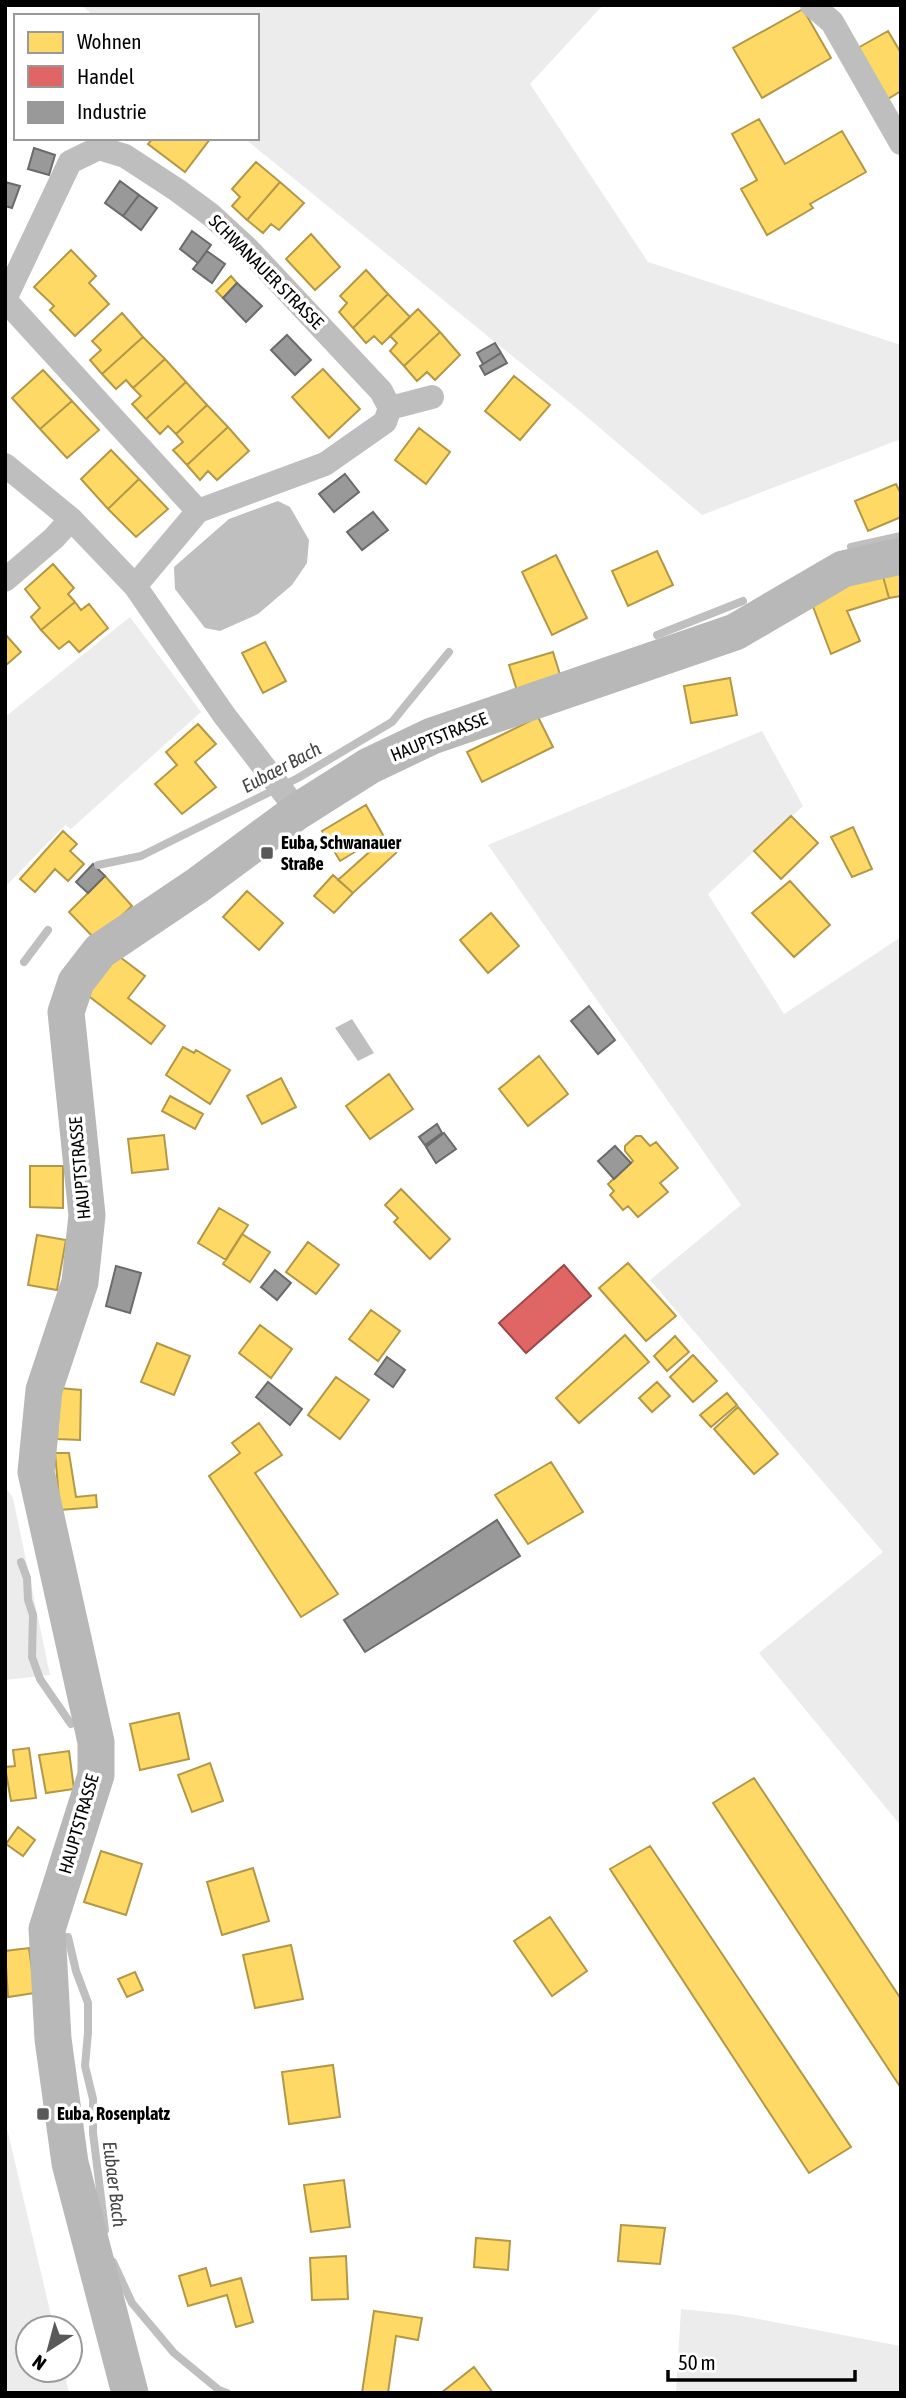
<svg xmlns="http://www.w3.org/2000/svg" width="906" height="2398" viewBox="0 0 906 2398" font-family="'Asap Condensed',sans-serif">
<rect width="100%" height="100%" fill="#fff"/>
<!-- green -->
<path fill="#ececec" d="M 81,5 L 603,5 L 530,84 L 648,262 L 901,345 L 901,439 L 702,515 L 580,411 L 244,138 L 257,138 L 257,16 L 94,16 Z
M 130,617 L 201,712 L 71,829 L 65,825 L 5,887 L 5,717 Z
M 762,731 L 803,806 L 708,894 L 784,1014 L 901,937 L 901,1826 L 759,1653 L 883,1552 L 650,1280 L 741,1205 L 488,845 Z
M 5,1486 L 13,1498 L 50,1675 L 5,1680 Z
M 5,2120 L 54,2328 L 28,2328 L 28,2370 L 64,2370 L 69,2393 L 5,2393 Z
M 681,2309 L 737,2315 L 901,2346 L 901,2393 L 676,2393 Z"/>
<!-- water -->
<path fill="#bfbfbf" d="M 278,501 L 290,507 L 309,540 L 307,563 L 292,585 L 258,614 L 220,631 L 205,628 L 175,589 L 174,567 L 229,519 Z
M 352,1019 L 374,1053 L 358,1061 L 335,1028 Z"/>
<!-- homes -->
<path fill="#ffd966" stroke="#b29847" stroke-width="2" d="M 803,9 L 831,58 L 762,98 L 733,48 Z
M 888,31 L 901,53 L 901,91 L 886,100 L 856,49 Z
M 759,119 L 785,164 L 842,131 L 866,172 L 810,204 L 813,208 L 767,235 L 741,189 L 757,180 L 732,134 Z
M 153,138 L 209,138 L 210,139 L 185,172 L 148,144 Z
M 256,162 L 280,182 L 247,220 L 232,206 L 240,197 L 232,189 Z
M 280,182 L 304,203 L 279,230 L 271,224 L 263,233 L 247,220 Z
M 311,234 L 340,267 L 315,290 L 286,259 Z
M 71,250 L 96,276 L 89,283 L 109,304 L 75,336 L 50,310 L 54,306 L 34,287 Z
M 366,270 L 388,294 L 353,328 L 339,312 L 347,303 L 340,296 Z
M 231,276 L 237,283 L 223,298 L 216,291 Z
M 388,294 L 410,317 L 382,344 L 374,336 L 366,343 L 353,328 Z
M 418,309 L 440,332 L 404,366 L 390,351 L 397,343 L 390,336 Z
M 122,313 L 143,337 L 102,374 L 90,360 L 101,350 L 92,341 Z
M 440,332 L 460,355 L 435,380 L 427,372 L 417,381 L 404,366 Z
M 143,337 L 165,359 L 133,388 L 126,380 L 116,389 L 102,374 Z
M 165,359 L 186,382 L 146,419 L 132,404 L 141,396 L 133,388 Z
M 323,369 L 360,409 L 329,438 L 292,397 Z
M 43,370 L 72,401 L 40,429 L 12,398 Z
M 514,376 L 550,405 L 520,440 L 485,411 Z
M 186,382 L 207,405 L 176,434 L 168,426 L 160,434 L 146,419 Z
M 72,401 L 99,430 L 67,458 L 40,429 Z
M 207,405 L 228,427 L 187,465 L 173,450 L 183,442 L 176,434 Z
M 228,427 L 249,451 L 217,480 L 208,471 L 200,480 L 187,465 Z
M 419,428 L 450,452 L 426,484 L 395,460 Z
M 111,450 L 139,479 L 108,509 L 81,479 Z
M 139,479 L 168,509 L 136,537 L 108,509 Z
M 896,484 L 901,494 L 901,517 L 868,531 L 855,501 Z
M 657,551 L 673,585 L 628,606 L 612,571 Z
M 556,555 L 587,618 L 552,635 L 522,572 Z
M 53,564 L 74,588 L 68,594 L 75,602 L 41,630 L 31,617 L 40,608 L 25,589 Z
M 901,569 L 901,596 L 889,598 L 882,573 Z
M 882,573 L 889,598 L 847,611 L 860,641 L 831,654 L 812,604 L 830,587 Z
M 75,602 L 81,610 L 89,604 L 108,628 L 79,652 L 69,641 L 59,649 L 41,630 Z
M 5,634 L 21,652 L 5,666 Z
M 265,642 L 286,681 L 263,693 L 242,653 Z
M 553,652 L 562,681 L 518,694 L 509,665 Z
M 730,678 L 737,715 L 691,723 L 684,686 Z
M 538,717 L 553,747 L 482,782 L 467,752 Z
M 198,724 L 216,744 L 195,762 L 216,787 L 182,814 L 155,784 L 177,765 L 166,752 Z
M 366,805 L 383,835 L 340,861 L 322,831 Z
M 791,816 L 818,843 L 781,879 L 754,851 Z
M 853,827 L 872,869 L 852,877 L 831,837 Z
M 63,831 L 77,844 L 70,851 L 84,864 L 68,881 L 55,869 L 35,892 L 20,879 Z
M 385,838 L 397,852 L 353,893 L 338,880 Z
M 333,875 L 353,893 L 334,913 L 314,896 Z
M 105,876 L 132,906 L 96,940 L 69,912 Z
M 790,881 L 830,925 L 794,957 L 752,913 Z
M 247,891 L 283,923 L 259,950 L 223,917 Z
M 491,913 L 519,946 L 488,973 L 460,940 Z
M 116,954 L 145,976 L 128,998 L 165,1026 L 151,1044 L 86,994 Z
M 183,1047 L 194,1053 L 196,1050 L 230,1070 L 210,1104 L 166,1075 Z
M 539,1056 L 568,1094 L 528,1126 L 499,1089 Z
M 389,1074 L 413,1109 L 370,1139 L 346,1106 Z
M 281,1078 L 296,1107 L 262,1124 L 247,1096 Z
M 170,1096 L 203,1114 L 195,1129 L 162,1111 Z
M 164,1135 L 168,1169 L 132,1173 L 128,1139 Z
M 636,1136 L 641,1136 L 650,1146 L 656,1142 L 678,1168 L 660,1183 L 668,1192 L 638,1217 L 628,1206 L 623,1210 L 610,1195 L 614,1191 L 608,1184 L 633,1161 L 625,1151 L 625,1146 Z
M 30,1166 L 63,1166 L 63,1208 L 30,1207 Z
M 401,1189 L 450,1239 L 430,1259 L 394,1222 L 398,1218 L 385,1205 Z
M 219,1208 L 248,1225 L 226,1260 L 198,1243 Z
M 242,1234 L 270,1252 L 250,1282 L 223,1264 Z
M 37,1235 L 66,1240 L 57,1290 L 28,1285 Z
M 308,1242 L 339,1265 L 316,1294 L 286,1272 Z
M 628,1263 L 676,1316 L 646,1341 L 599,1288 Z
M 371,1310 L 400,1331 L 378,1361 L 349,1339 Z
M 260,1325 L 292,1349 L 271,1378 L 239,1353 Z
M 625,1335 L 649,1362 L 579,1423 L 556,1398 Z
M 675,1336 L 689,1352 L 667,1371 L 654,1356 Z
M 157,1343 L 190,1356 L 174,1395 L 141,1382 Z
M 693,1355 L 717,1381 L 693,1402 L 670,1377 Z
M 336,1377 L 369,1400 L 340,1439 L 308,1415 Z
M 657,1382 L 670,1396 L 652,1412 L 639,1398 Z
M 59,1388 L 81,1390 L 80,1440 L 57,1439 Z
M 727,1393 L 737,1405 L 711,1427 L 700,1415 Z
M 738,1407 L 778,1454 L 754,1474 L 714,1429 Z
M 259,1423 L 282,1455 L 255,1473 L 338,1594 L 301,1617 L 209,1476 L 240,1453 L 232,1443 Z
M 55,1453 L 69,1453 L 76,1497 L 96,1495 L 97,1507 L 60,1510 Z
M 551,1462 L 583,1512 L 528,1544 L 495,1495 Z
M 179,1713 L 189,1759 L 140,1770 L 130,1724 Z
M 29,1748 L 36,1798 L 11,1801 L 5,1767 L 15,1766 L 13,1750 Z
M 69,1751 L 74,1789 L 46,1793 L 39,1755 Z
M 210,1763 L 223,1801 L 192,1812 L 178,1775 Z
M 754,1778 L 901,1999 L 901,2088 L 713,1803 Z
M 18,1827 L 35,1840 L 23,1856 L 6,1844 Z
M 650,1846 L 851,2147 L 809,2173 L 610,1869 Z
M 101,1851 L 142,1864 L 126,1915 L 84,1902 Z
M 253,1868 L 269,1921 L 222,1935 L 207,1882 Z
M 550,1917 L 587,1971 L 552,1996 L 514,1941 Z
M 291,1945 L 303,1999 L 255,2008 L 243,1955 Z
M 29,1948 L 35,1993 L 8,1997 L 5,1951 Z
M 135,1972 L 143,1990 L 127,1997 L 118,1979 Z
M 333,2065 L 340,2117 L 289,2124 L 282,2072 Z
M 344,2180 L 350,2227 L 311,2232 L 304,2185 Z
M 621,2225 L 665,2228 L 660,2264 L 618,2261 Z
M 476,2238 L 510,2241 L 508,2270 L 474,2267 Z
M 346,2256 L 348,2299 L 312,2300 L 310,2258 Z
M 206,2268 L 211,2286 L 241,2278 L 253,2322 L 236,2327 L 227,2295 L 188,2306 L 179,2276 Z
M 374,2311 L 422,2318 L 418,2340 L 396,2336 L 388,2393 L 362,2393 Z
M 474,2367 L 493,2393 L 441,2393 Z"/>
<!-- shops -->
<path fill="#e06666" stroke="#9d4747" stroke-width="2" d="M 564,1265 L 591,1296 L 526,1353 L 499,1323 Z"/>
<!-- industry -->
<path fill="#999" stroke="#6b6b6b" stroke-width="2" d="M 34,148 L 55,155 L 49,175 L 28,169 Z
M 120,181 L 139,195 L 123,216 L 105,203 Z
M 5,182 L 20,186 L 12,208 L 5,206 Z
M 139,195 L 157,208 L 141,230 L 123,216 Z
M 192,231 L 211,245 L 198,263 L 180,249 Z
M 207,251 L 225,264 L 212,283 L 193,269 Z
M 237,283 L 262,306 L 246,322 L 223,298 Z
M 287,335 L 311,360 L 295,375 L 271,350 Z
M 495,343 L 501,353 L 483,364 L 477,353 Z
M 501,353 L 507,363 L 485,375 L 480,366 Z
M 345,474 L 359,492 L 334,512 L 319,494 Z
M 373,512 L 388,530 L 362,550 L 347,532 Z
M 93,864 L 105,876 L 88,893 L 76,882 Z
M 589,1006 L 615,1040 L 598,1054 L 571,1021 Z
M 437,1124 L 442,1133 L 425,1145 L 419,1137 Z
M 444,1133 L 456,1149 L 436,1163 L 426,1147 Z
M 615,1146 L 631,1163 L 614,1179 L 598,1161 Z
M 116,1266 L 141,1273 L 130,1313 L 106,1306 Z
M 275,1270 L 291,1283 L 277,1300 L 261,1287 Z
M 387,1357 L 405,1370 L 393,1387 L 375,1374 Z
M 268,1382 L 302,1409 L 290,1425 L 256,1397 Z
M 497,1520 L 520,1556 L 365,1652 L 344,1620 Z"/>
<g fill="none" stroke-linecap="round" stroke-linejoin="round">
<!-- stream -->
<path stroke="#bfbfbf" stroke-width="8" d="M 851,547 L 901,536
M 657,635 L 743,601
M 98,865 L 141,856 L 298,778 L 392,722 L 449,652
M 24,962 L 48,930
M 21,1562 L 27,1578 L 28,1600 L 33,1615 L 32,1657 L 40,1679 L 71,1724
M 68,1937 L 76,1971 L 88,2003 L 88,2032 L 85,2066 L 93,2099 L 93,2133 L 105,2230
M 113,2262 L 132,2303 L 174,2353 L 219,2390 L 227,2393"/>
<!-- street -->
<path stroke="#bebebe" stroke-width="24" d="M 812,5 L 832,22 L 901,143
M 5,299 L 70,162 L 99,148 L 125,156 L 177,190 L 211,215 L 247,248 L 381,391 L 390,408
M 5,300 L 198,511
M 5,465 L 71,519 L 135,586 L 224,715 L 298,811
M 5,580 L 54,538 L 71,519
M 135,586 L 198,511 L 325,464 L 385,422 L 390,408 L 432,397"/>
<!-- secondary -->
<path stroke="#b8b8b8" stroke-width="37" d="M 130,2393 L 70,2163 L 53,2039 L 47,1929 L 96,1775 L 96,1742 L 36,1472 L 44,1390 L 80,1282 L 87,1215 L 66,1012 L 76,982 L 100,951 L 198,885 L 298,811 L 369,766 L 432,736 L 735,632 L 843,569 L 901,556"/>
</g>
<!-- markers -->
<g fill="#595959" stroke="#fff" stroke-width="2.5">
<rect x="260" y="846" width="14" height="14" rx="3.5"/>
<rect x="36" y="2107" width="14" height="14" rx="3.5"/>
</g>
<g text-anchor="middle" stroke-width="7" stroke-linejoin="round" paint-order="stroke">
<!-- street labels -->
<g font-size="18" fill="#000" stroke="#fff">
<text transform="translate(266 272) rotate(45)" y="6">SCHWANAUER STRASSE</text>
<text transform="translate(439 737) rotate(-22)" y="6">HAUPTSTRASSE</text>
<text transform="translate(80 1168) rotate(-95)" y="6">HAUPTSTRASSE</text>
<text transform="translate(79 1824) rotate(-74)" y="6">HAUPTSTRASSE</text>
</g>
<!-- poi labels -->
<g font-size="18" font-weight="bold" fill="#000" stroke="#fff" text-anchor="start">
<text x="281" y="849">Euba, Schwanauer<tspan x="281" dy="21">Straße</tspan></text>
<text x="57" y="2120">Euba, Rosenplatz</text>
</g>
<!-- water labels -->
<g font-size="19" font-style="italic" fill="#444" stroke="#fff">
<text transform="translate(281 767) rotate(-28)" y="7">Eubaer Bach</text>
<text transform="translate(115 2184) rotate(83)" y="7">Eubaer Bach</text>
</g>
</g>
<!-- border -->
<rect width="906" height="2398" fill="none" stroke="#000000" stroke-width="14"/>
<!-- legend -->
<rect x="14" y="14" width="245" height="126" fill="#ffffff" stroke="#999999" stroke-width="2"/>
<rect x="28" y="32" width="35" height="21" fill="#ffd966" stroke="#999999" stroke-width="2"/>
<text x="77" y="49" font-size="21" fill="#000000">Wohnen</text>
<rect x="28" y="66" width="35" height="21" fill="#e06666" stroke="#999999" stroke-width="2"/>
<text x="77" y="84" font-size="21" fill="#000000">Handel</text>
<rect x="28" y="102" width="35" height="21" fill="#999999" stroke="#999999" stroke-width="2"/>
<text x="77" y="119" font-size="21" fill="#000000">Industrie</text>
<!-- north arrow -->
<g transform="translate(49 2349) rotate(216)"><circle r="33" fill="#ffffff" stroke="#999999" stroke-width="2"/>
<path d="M0-5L12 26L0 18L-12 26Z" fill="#595959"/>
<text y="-10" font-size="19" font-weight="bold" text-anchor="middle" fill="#000000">N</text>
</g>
<!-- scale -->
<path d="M668 2370v10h187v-10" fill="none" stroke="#000000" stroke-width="3.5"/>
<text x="678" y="2370" font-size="21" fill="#000000" stroke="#ffffff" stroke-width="5" paint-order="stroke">50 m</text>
</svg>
